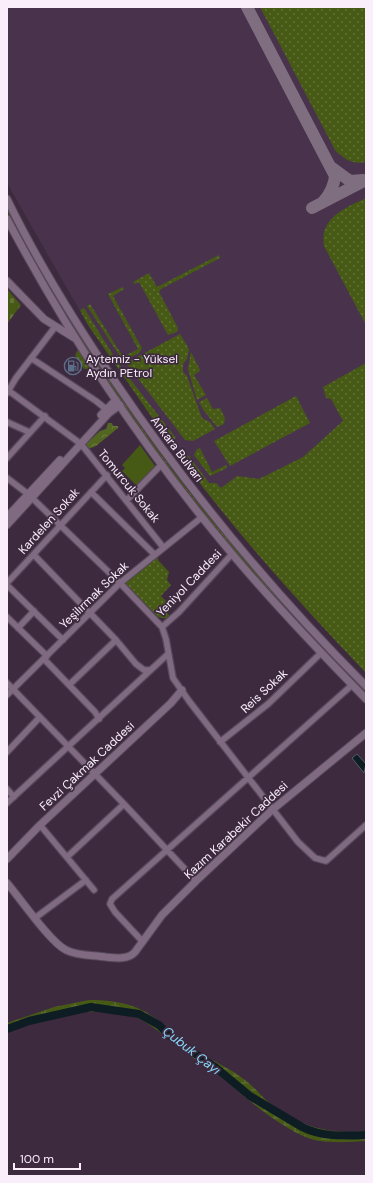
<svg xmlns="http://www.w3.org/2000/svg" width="373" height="1183" viewBox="0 0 373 1183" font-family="'DM Sans',sans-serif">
<defs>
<pattern id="grass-dots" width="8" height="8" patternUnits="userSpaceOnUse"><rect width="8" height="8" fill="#475a15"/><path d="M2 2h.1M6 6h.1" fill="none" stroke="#627238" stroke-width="1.8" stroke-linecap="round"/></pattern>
<pattern id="forest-crowns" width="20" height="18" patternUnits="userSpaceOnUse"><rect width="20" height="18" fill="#526621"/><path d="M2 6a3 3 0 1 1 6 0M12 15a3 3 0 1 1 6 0" fill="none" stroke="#6c7c42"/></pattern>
<pattern id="wetland-marsh" width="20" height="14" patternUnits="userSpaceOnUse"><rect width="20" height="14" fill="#475a15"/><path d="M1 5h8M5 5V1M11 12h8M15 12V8" fill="none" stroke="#627238"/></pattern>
<pattern id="cemetery-stones" width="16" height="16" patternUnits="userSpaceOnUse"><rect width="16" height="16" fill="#475a15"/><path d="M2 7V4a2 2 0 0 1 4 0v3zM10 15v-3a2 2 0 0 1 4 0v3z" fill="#627238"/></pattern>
</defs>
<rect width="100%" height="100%" fill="#3d2a3f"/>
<!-- built -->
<path fill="#48324c" d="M 7,7 L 366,7 L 366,673 L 263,561 L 203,488 L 88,325 L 12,192 L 7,182 Z"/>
<!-- grass -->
<path fill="url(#grass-dots)" d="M 260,7 L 365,7 L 366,162 C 354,165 343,159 335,150 Z
M 366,198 L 366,325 L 324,246 C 319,218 345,208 366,198 Z
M 7,206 C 35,255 62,304 91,351 C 167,475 264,588 366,691 L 366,694 C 224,552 100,390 7,211 Z
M 219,255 L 220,258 L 161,289 L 159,292 L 178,328 L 177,332 L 168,335 L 139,282 L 135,284 L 133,282 L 149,273 L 157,287 Z
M 123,287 L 124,289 L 113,296 L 142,348 L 139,353 L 123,361 L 87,306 L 90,304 L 123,357 L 138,349 L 108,294 Z
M 84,308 L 120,366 L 176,438 L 169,442 L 88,325 L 80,310 Z
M 180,334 L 189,349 L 187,359 L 183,364 L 183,372 L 187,376 L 202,418 L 210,422 L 215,429 L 193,441 L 185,440 L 126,363 Z
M 78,350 L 90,369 L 84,369 L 75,355 Z
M 191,352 L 199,368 L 200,371 L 194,375 L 206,395 L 197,400 L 188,369 Z
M 366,363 L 366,673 C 301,605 237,534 181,458 L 185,455 L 189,456 L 209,483 L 216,483 L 221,488 L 237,476 L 259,479 L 303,457 L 343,421 L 331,399 L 326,398 L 323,387 Z
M 296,396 L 310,423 L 230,466 L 214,441 Z
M 207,398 L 213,409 L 220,408 L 225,418 L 224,424 L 217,427 L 204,411 L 199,402 Z
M 200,448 L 212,472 L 226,465 L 227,468 L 210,476 L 194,455 L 197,449 Z
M 157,556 L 158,560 L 169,572 L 167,580 L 171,585 L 161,596 L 166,601 L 163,609 L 170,616 L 186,599 L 188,600 L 168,619 L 158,617 L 125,583 Z"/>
<!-- forest -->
<path fill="url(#forest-crowns)" d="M 108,423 L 112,423 L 113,426 L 118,426 L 118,428 L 96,446 L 88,449 L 85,445 L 100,431 L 106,429 Z"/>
<!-- wetland -->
<path fill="url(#wetland-marsh)" d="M 89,1000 C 147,1000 154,1020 196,1050 C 212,1061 230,1068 245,1080 C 255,1087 262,1098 272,1105 C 301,1127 330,1135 366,1131 L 366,1141 C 350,1142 323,1144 308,1138 C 282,1128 250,1102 229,1083 C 217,1072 202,1065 189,1055 C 173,1043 158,1029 140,1019 C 105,1001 42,1018 7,1032 L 7,1023 L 54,1007 Z"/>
<!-- cemetery -->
<path fill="url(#cemetery-stones)" d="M 7,289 L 21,305 L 7,324 Z"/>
<!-- garden -->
<path fill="#475a15" d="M 140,445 L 155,466 L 137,486 L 122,471 L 125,468 L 122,465 Z"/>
<!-- water -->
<path fill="#0d1d23" stroke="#545c64" d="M 357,754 L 366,764 L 364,773 L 352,758 Z"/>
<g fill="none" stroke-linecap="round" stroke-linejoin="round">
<!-- river -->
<path stroke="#0d1d23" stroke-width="8" d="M 7,1029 L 29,1021 L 91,1007 L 139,1014 L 159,1025 L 171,1037 L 215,1067 L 250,1096 L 302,1127 C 321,1137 345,1136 366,1135"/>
<!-- taxiway -->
<path stroke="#7f6e80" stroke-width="12" d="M 247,7 L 335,176 C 334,187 330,194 323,202
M 331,167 L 350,181 L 363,180
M 312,208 L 366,180"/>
<defs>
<path id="street" d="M 31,358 L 96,401 L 106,409
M 9,391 L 81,444 L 163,547
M 7,393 L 16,378 L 55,327
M 7,422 L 29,432
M 7,458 L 45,416
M 7,478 L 28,494 L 120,583 L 162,627 L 166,639 L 173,678 L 189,701 L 298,842 L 315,858 L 326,861 L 366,825
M 91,492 L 154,554
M 127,500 L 162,464
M 34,555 L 116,640 L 136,664 L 144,670 L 150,670
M 7,583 L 107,475
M 7,585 L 63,640
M 7,617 L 47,656
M 162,627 L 179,612 L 232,554
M 18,628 L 34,611
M 44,659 L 95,712 L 99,719
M 7,683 L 124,804 L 196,881
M 69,685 L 116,640
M 7,695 L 120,583 L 202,517
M 220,742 L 268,704 L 321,653
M 7,752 L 40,717
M 7,789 L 14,797
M 7,803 L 168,654
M 40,825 L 94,890
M 67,857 L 124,804
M 35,918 L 86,880
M 143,942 L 115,912 L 110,904 L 112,899 L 352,685"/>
<path id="secondary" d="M 7,199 C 38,263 76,324 116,383 C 190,492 273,593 366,686
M 7,219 C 70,338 146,452 233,555 C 275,605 320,652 366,699
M 7,281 L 44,319 L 76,339
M 101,415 L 116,400
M 7,517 L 60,460
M 7,525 L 109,413 L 120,405
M 7,859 L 40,825 L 171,703 L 182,690
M 7,883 C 20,898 50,942 66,950 C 77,956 93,955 106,957 C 115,958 128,960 135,952 L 162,915 L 196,881 L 272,810 L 366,733"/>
</defs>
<!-- street casing -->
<use href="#street" stroke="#574859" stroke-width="8"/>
<!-- secondary casing -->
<use href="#secondary" stroke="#574859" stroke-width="9"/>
<!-- street -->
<use href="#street" stroke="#7f6a82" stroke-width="5.5"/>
<!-- secondary -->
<use href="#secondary" stroke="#7f6a82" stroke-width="7"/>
</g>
<!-- icons -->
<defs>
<symbol id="fuel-ring" viewBox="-11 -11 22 22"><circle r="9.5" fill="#3d2a3f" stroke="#5c6f8a" stroke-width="1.5"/><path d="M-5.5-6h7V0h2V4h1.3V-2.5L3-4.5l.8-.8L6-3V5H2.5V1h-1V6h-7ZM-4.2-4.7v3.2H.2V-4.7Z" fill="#5c6f8a"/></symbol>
</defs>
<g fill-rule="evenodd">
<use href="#fuel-ring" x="63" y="356" width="20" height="20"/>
</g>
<g text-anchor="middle" stroke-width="3.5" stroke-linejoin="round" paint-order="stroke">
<!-- poi labels -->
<g font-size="12" fill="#faeefb" stroke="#3d2a3f" text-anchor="start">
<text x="86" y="363">Aytemiz - Yüksel<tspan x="86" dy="14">Aydın PEtrol</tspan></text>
</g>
<!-- street labels -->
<g font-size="12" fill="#faeefb" stroke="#3d2a3f">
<text transform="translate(177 449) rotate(53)" y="4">Ankara Bulvarı</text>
<text transform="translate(129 486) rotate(51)" y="4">Tomurcuk Sokak</text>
<text transform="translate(49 521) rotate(-48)" y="4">Kardelen Sokak</text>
<text transform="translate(189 583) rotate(-46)" y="4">Yeniyol Caddesi</text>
<text transform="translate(94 595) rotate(-44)" y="4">Yeşilırmak Sokak</text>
<text transform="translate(264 691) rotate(-43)" y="4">Reis Sokak</text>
<text transform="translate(87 766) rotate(-43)" y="4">Fevzi Çakmak Caddesi</text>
<text transform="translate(236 830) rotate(-43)" y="4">Kazım Karabekir Caddesi</text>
</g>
<!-- water labels -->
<g font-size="13" font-style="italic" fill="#87d8f9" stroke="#3d2a3f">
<text transform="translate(192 1050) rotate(38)" y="5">Çubuk Çayı</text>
</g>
</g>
<!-- border -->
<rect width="373" height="1183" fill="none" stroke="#faeefb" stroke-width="16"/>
<!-- scale -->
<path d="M14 1163v6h66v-6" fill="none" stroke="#faeefb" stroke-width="2"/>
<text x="20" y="1163" font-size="12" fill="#faeefb" stroke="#3d2a3f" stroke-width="3" paint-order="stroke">100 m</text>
</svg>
